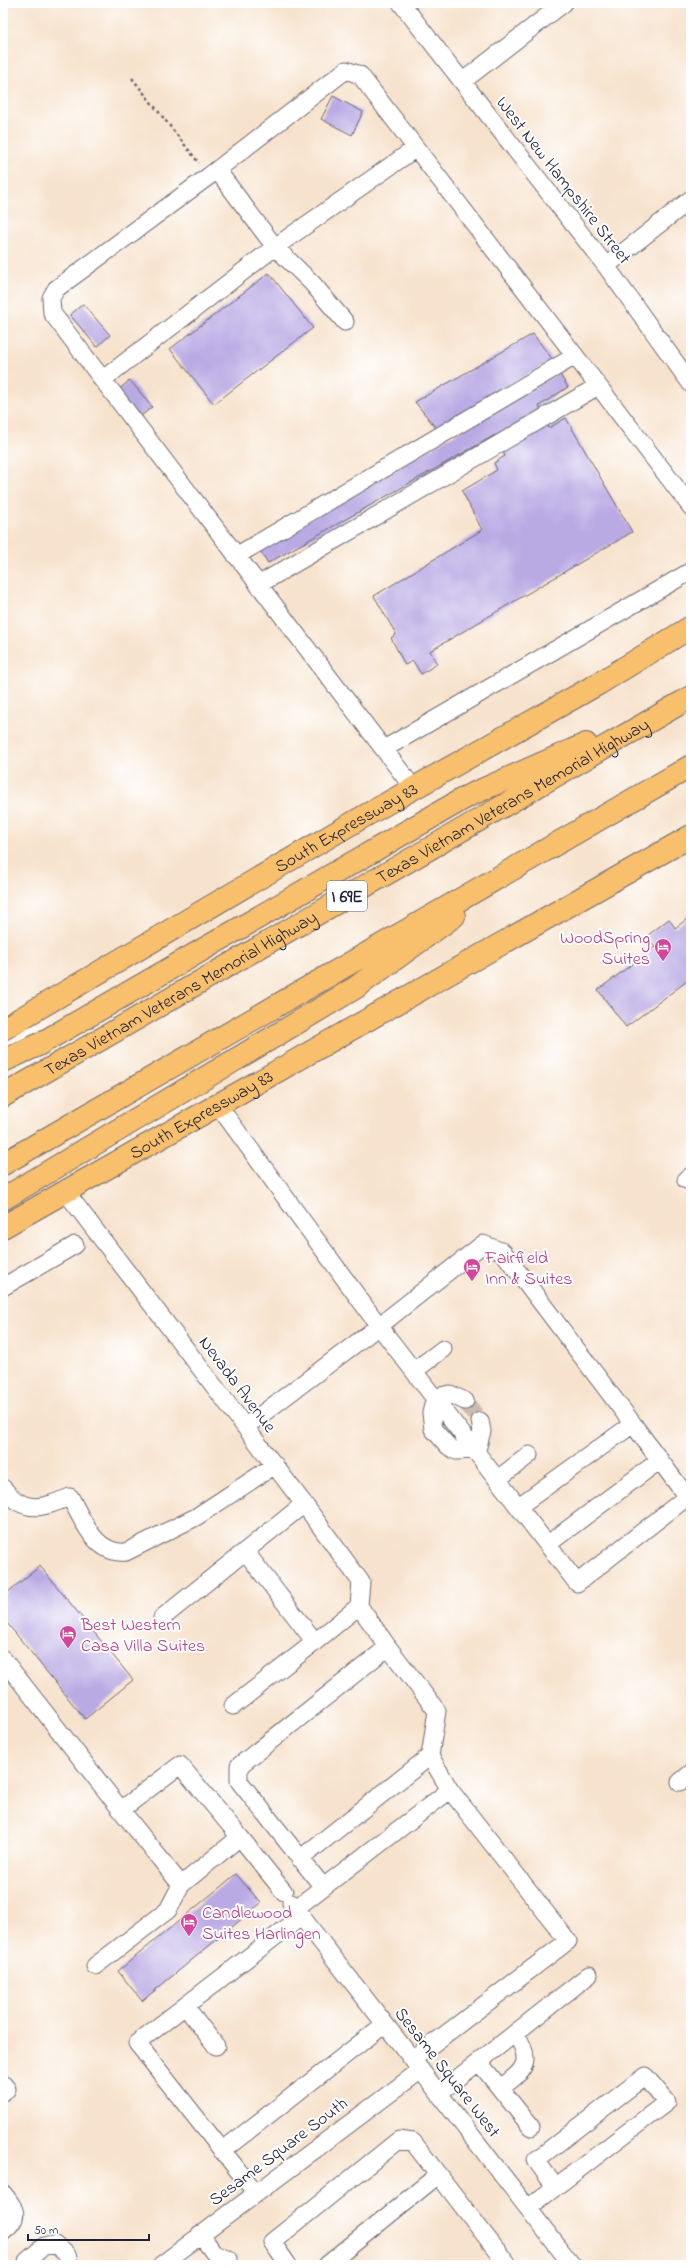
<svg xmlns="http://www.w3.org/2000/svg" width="694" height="2268" viewBox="0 0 694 2268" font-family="'Indie Flower',sans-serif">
<rect width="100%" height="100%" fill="#fff"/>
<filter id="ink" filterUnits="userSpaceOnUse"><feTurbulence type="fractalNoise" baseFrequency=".025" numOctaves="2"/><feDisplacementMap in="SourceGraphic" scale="8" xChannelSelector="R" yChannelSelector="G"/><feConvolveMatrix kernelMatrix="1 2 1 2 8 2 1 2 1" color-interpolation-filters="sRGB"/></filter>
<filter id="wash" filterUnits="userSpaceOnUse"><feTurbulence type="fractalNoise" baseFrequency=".012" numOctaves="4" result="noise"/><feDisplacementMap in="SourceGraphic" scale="16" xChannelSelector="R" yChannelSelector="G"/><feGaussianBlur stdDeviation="0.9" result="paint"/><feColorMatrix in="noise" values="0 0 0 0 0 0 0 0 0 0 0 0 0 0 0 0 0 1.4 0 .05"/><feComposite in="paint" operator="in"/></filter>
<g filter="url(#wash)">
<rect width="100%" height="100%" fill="#f7e3cd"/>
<g id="blocks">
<!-- building -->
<path fill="#b9aae4" d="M 333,96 L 363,112 L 352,135 L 321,119 Z
M 269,273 L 313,328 L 214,404 L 170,349 Z
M 83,304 L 110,335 L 97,347 L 70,315 Z
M 533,334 L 553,360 L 436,428 L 415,402 Z
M 559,373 L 568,387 L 539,406 L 549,428 L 566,418 L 632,532 L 430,651 L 437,664 L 421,674 L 413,661 L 405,665 L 391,638 L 396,634 L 374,596 L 482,530 L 462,491 L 497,470 L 494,463 L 505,456 L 495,435 L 268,563 L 259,549 Z
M 130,380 L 152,407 L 130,425 L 108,399 Z
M 691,916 L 691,978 L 626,1027 L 598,990 L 655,947 L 647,936 L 669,919 L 675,928 Z
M 40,1566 L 133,1680 L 85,1719 L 3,1618 L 3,1596 Z
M 236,1874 L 261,1903 L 142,2001 L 118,1971 Z"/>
</g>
</g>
<g filter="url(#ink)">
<use href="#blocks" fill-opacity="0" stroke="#6d666e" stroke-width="1"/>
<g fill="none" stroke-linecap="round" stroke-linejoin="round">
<!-- minor-tunnel -->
<path stroke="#ccbcb0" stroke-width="17" stroke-dasharray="17 8" stroke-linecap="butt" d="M 465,1401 L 480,1421"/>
<defs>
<path id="minor" d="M 401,3 L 606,266 L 691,384
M 463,81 L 564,3
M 217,170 L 275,247 L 312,283 L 345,322
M 606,266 L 691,199
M 102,380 L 275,247 L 416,148
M 236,556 L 575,356
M 258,585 L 598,386
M 384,749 L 691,571
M 414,789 L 52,313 L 51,298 L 56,289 L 209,176 L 346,70 L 360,75 L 691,507
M 218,1105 L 379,1326 L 245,1427
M 686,1180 L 691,1176
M 66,1192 L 304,1504 L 361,1582 L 359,1606
M 3,1287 L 75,1245
M 414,1371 L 443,1349
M 465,1401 L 450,1394 L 435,1397 L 431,1413 L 433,1429 L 448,1446 L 456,1451 L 477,1450 L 482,1431 L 480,1421
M 499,1478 L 529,1455
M 3,1488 C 24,1515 42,1508 70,1497 C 83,1520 95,1555 126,1552 L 196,1517 L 275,1465
M 519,1506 L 633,1424 L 503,1252 L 483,1244 L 379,1326 L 577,1583 L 687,1497 L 633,1424
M 548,1544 L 660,1460
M 359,1606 L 388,1647
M 162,1618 L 304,1504
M 315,1642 L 359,1606
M 3,1659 L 121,1810 L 181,1885 L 240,1837 L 180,1765 L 121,1810
M 233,1706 L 315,1642 L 245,1551
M 680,1782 L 691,1773
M 240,1837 L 284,1892
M 300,1859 L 430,1756
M 323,1887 L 239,1781 L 239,1766 L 388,1647 L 437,1711 L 430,1756 L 450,1790
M 291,1903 L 572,2265
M 296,1908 L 450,1790 L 568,1941 L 413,2059
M 95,1966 L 168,1910 L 181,1885
M 185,2006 L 216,2046
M 479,2062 L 531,2127
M 3,2084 L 7,2089 L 3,2092
M 500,2088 C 525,2071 534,2061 515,2033
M 439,2093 L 589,1975
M 222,2151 L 385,2024
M 3,2193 C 15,2209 22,2217 3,2231
M 256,2193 L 137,2043 L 302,1916
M 528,2208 L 667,2102 L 645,2076 L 536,2160 L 555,2187
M 200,2234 L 214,2253 L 229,2259
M 27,2261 L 44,2246 L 56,2245 L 67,2255 L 70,2265
M 161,2265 L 421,2070
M 288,2265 L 272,2242 L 399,2140 L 413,2142 L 508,2265
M 327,2265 L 438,2175"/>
<g id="major">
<path id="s1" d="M 3,1029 L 354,822 L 598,684 L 691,627"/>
<path id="s2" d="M 3,1227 L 691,836"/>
</g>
<g id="highway">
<path d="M 3,1061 L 38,1045 L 468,796 L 586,744"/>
<path id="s3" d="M 3,1096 L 691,697"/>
<path d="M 3,1164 L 691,766"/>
<path d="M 3,1199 L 355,988 L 454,916"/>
</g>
</defs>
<!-- minor casing -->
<use href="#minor" stroke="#6d666e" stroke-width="19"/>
<!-- major casing -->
<use href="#major" stroke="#6d666e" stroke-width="24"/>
<!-- highway casing -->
<use href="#highway" stroke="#6d666e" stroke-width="24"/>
<!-- path -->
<path stroke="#6d666e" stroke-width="2.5" stroke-dasharray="3 3" stroke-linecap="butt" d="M 132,78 L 199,163"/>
<!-- minor -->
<use href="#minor" stroke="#fff" stroke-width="17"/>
<!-- major -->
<use href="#major" stroke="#f8bf6c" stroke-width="22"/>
<!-- highway -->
<use href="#highway" stroke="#f8bf6c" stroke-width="22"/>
</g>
</g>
<!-- icons -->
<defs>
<symbol id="hotel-pin" viewBox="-11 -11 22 30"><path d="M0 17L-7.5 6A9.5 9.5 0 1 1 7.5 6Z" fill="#d1479c" stroke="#fff"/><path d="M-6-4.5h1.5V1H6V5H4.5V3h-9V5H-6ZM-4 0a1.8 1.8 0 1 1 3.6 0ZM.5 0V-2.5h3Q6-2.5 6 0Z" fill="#fff"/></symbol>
</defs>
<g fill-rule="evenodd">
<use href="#hotel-pin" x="653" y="937" width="20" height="27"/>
<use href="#hotel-pin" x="462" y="1257" width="20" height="27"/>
<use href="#hotel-pin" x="58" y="1624" width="20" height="27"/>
<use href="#hotel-pin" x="179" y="1912" width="20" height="27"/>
</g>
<g text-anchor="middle" stroke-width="4" stroke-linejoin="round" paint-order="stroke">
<!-- shield labels -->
<rect fill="#fff" stroke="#646476" stroke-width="1" x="327" y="881" width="40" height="30" rx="3"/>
<g font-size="17" font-weight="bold" fill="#22223b">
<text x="347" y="902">I 69E</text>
</g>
<!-- street labels -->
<g font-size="18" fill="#22223b" stroke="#fff">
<text transform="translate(564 180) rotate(52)" y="6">West New Hampshire Street</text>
<text dy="6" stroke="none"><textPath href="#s3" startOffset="589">Texas Vietnam Veterans Memorial Highway</textPath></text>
<text dy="6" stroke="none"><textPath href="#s1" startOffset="398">South Expressway 83</textPath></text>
<text dy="6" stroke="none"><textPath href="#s3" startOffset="205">Texas Vietnam Veterans Memorial Highway</textPath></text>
<text dy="6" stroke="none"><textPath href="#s2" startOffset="228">South Expressway 83</textPath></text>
<text transform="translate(238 1384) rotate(53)" y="6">Nevada Avenue</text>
<text transform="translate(448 2072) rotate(52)" y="6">Sesame Square West</text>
<text transform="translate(278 2151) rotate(-37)" y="6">Sesame Square South</text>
</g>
<!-- hotel labels -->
<g font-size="18" fill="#b23c85" stroke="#fff" text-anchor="start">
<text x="650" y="943" text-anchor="end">WoodSpring<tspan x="650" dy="21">Suites</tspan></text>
<text x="485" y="1263">Fairfield<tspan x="485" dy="21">Inn &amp; Suites</tspan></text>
<text x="81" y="1630">Best Western<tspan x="81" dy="21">Casa Villa Suites</tspan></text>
<text x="202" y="1918">Candlewood<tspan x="202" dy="21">Suites Harlingen</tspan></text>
</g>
</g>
<!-- margin -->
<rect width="694" height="2268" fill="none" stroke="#fff" stroke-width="16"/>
<!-- scale -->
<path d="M28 2234v6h121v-6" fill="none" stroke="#22223b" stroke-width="2"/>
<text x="34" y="2234" font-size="12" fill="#22223b" stroke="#ffffff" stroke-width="3" paint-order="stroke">50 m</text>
</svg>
